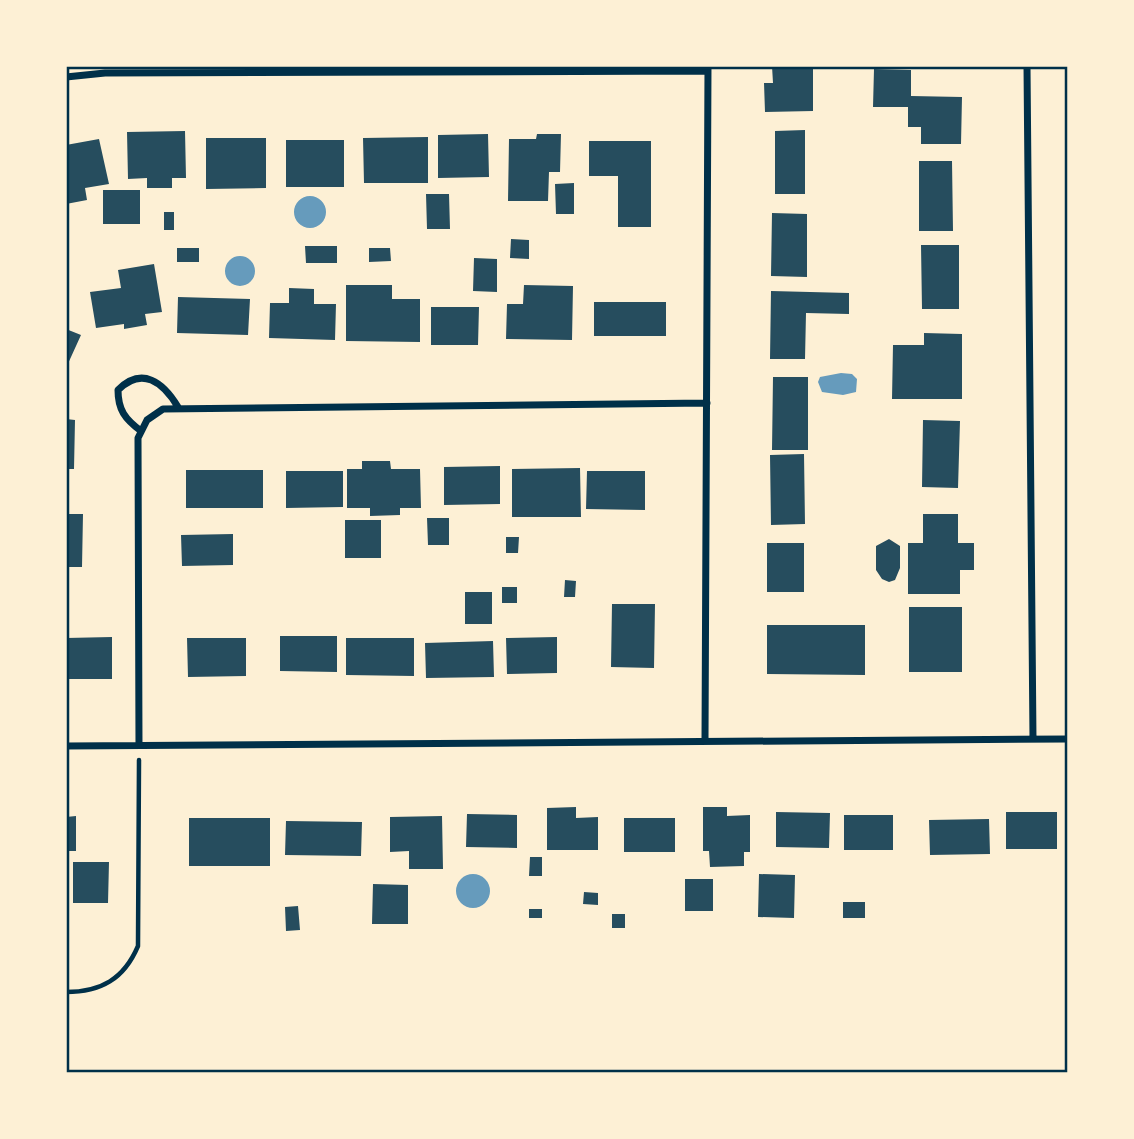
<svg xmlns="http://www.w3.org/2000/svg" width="1134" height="1139" viewBox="0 0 1134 1139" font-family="Figtree,sans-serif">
<rect width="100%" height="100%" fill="#fdf0d5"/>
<!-- water -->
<path fill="#669bbc" d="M294 212a16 16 0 1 1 32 0a16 16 0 1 1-32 0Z
M225 271a15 15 0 1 1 30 0a15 15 0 1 1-30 0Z
M 841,373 L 852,374 L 857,379 L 856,392 L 843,395 L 822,392 L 818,382 L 820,377 Z
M456 891a17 17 0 1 1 34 0a17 17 0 1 1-34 0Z"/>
<!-- building -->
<path fill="#264d5e" d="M 772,66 L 813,66 L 813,111 L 765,112 L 764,83 L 773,83 Z
M 874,69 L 911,70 L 911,96 L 962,97 L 961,144 L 921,144 L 921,127 L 908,127 L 908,107 L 873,107 Z
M 805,130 L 805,194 L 775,194 L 775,131 Z
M 185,131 L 186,178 L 172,178 L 172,188 L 147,188 L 147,178 L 128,179 L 127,132 Z
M 488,134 L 489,177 L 438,178 L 438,135 Z
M 537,134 L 561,134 L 560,172 L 549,172 L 548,201 L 508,201 L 509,139 L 536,139 Z
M 428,137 L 428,183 L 364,183 L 363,138 Z
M 206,138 L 266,138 L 266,188 L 206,189 Z
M 99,139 L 109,184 L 85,188 L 87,200 L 66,204 L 66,145 Z
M 286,140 L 344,140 L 344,187 L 286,187 Z
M 589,141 L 651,141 L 651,227 L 618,227 L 618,176 L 589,176 Z
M 919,161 L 952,161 L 953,231 L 919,231 Z
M 574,183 L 574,214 L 556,214 L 555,184 Z
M 103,190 L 140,190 L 140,224 L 103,224 Z
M 426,194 L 449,194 L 450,229 L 427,229 Z
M 164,212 L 174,212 L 174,230 L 164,230 Z
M 772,213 L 807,214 L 807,277 L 771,276 Z
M 511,239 L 529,240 L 529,259 L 510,258 Z
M 921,245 L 959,245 L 959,309 L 922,309 Z
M 305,246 L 337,246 L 337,263 L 306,263 Z
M 177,248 L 199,248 L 199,262 L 177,262 Z
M 369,248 L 390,248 L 391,261 L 369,262 Z
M 474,258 L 497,259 L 497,292 L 473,291 Z
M 154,264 L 162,312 L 145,314 L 147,325 L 124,329 L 124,324 L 96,328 L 90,292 L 121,288 L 118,270 Z
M 346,285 L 392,285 L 392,299 L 420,299 L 420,342 L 346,341 Z
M 524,285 L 573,286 L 572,340 L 506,339 L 507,304 L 523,304 Z
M 289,288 L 314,289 L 314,304 L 336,304 L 335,340 L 269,338 L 270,303 L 289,303 Z
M 771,291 L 849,293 L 849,314 L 806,313 L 805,359 L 770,359 Z
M 178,297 L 250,299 L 248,335 L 177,333 Z
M 594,302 L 666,302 L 666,336 L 594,336 Z
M 431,307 L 479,307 L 478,345 L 431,345 Z
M 66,329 L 81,335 L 66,368 Z
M 924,333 L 962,334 L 962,399 L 892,399 L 893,345 L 924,345 Z
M 773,377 L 808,377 L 808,450 L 772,450 Z
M 66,419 L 75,420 L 74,469 L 66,469 Z
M 923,420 L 960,421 L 958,488 L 922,487 Z
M 804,454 L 805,524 L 771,525 L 770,455 Z
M 362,461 L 390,461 L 391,469 L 420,469 L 421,508 L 400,508 L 400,515 L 370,516 L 370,508 L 347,508 L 347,469 L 362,469 Z
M 500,466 L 500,504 L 444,505 L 444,467 Z
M 580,468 L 581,517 L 512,517 L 512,469 Z
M 186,470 L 263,470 L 263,508 L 186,508 Z
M 286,471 L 343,471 L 343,507 L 286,508 Z
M 587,471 L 645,471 L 645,510 L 586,509 Z
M 66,514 L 83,514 L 82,567 L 66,567 Z
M 923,514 L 958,514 L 958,543 L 974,543 L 974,570 L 960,570 L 960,594 L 908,594 L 908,543 L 923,543 Z
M 427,518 L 449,518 L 449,545 L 428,545 Z
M 345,520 L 381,520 L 381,558 L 345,558 Z
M 233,534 L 233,565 L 182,566 L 181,535 Z
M 506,537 L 519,537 L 518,553 L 506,553 Z
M 889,539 L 900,546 L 900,568 L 895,580 L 889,582 L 882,579 L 876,570 L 876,546 Z
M 767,543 L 804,543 L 804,592 L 767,592 Z
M 565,580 L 576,581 L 575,597 L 564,597 Z
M 502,587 L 517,587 L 517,603 L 502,603 Z
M 465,592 L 492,592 L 492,624 L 465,624 Z
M 612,604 L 655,604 L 654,668 L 611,667 Z
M 909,607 L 962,607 L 962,672 L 909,672 Z
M 767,625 L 865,625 L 865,675 L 767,674 Z
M 280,636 L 337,636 L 337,672 L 280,671 Z
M 112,637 L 112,679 L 66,679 L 66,638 Z
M 557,637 L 557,673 L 507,674 L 506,638 Z
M 187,638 L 246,638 L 246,676 L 188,677 Z
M 346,638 L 414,638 L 414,676 L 346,675 Z
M 493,641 L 494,677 L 426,678 L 425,643 Z
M 576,807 L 576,818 L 598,817 L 598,850 L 547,850 L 547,808 Z
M 703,807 L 727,807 L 727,816 L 750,815 L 750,852 L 744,852 L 744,866 L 710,867 L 709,851 L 703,851 Z
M 776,812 L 830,813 L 829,848 L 776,847 Z
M 1006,812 L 1057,812 L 1057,849 L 1006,849 Z
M 467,814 L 517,815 L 517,848 L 466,847 Z
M 844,815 L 893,815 L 893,850 L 844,850 Z
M 76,816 L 76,851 L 66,851 L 66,817 Z
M 442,816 L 443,869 L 409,869 L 409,851 L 390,852 L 390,817 Z
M 189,818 L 270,818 L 270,866 L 189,866 Z
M 624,818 L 675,818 L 675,852 L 624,852 Z
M 989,819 L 990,854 L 930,855 L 929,820 Z
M 286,821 L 362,822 L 361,856 L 285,855 Z
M 530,857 L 542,857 L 542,876 L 529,876 Z
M 73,862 L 109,862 L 108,903 L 73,903 Z
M 759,874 L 795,875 L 794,918 L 758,917 Z
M 685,879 L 713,879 L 713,911 L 685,911 Z
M 373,884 L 408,885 L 408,924 L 372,924 Z
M 584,892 L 598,893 L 598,905 L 583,904 Z
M 843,902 L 865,902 L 865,918 L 843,918 Z
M 298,906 L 300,930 L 286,931 L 285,907 Z
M 529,909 L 542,909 L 542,918 L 529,918 Z
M 612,914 L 625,914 L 625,928 L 612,928 Z"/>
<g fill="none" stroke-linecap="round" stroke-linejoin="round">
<!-- path -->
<path stroke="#003049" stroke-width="4.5" d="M 66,992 C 101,992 124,979 138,946 L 139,760"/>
<!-- minor -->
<path stroke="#003049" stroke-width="7" d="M 1027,66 L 1033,739
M 66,77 L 105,73 L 708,71
M 141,431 C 125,419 118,410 118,390 C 142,366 163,382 178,407
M 705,741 L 708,66
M 139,745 L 138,438 L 147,420 L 163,409 L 707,403
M 66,746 L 1068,739"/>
</g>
<!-- border -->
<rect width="1134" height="1139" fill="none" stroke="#fdf0d5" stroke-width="136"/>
<rect x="68" y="68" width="998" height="1003" fill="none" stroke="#003049" stroke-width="2.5"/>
</svg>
